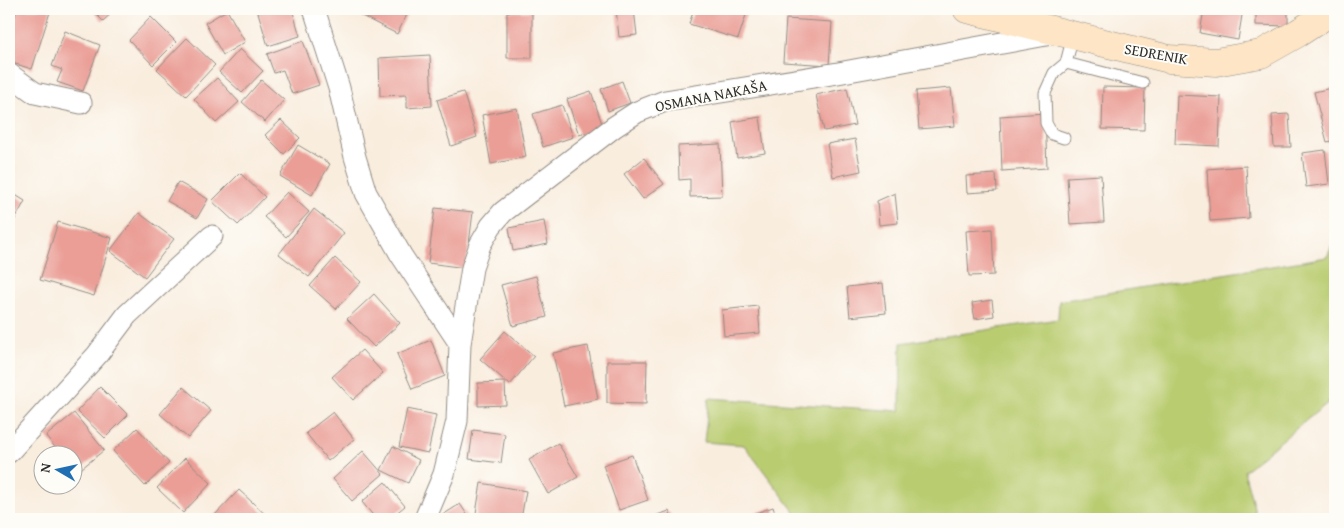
<svg xmlns="http://www.w3.org/2000/svg" width="1344" height="528" viewBox="0 0 1344 528" font-family="'Gentium Book Plus',serif">
<rect width="100%" height="100%" fill="#fdfcf7"/>
<filter id="ink" filterUnits="userSpaceOnUse"><feTurbulence type="fractalNoise" baseFrequency=".02" numOctaves="2"/><feDisplacementMap in="SourceGraphic" scale="10" xChannelSelector="R" yChannelSelector="G"/><feConvolveMatrix kernelMatrix="1 2 1 2 8 2 1 2 1" color-interpolation-filters="sRGB"/></filter>
<filter id="wash" filterUnits="userSpaceOnUse"><feTurbulence type="fractalNoise" baseFrequency=".0096" numOctaves="4" result="noise"/><feDisplacementMap in="SourceGraphic" scale="20" xChannelSelector="R" yChannelSelector="G"/><feGaussianBlur stdDeviation="1.12" result="paint"/><feColorMatrix in="noise" values="0 0 0 0 0 0 0 0 0 0 0 0 0 0 0 0 0 1.4 0 .05"/><feComposite in="paint" operator="in"/></filter>
<g filter="url(#wash)">
<rect width="100%" height="100%" fill="#f9edde"/>
<!-- green -->
<path fill="#b9cc6f" stroke="#727c4d" d="M 1335,239 L 1335,397 L 1244,471 L 1257,519 L 800,519 L 744,445 L 704,442 L 709,398 L 900,411 L 901,343 L 1058,319 L 1059,301 L 1327,257 Z"/>
<g id="blocks">
<!-- building -->
<path fill="#ea9e96" d="M 17,9 L 51,9 L 32,69 L 9,62 L 9,34 Z
M 91,9 L 114,9 L 115,10 L 103,21 Z
M 257,9 L 292,9 L 300,36 L 268,46 Z
M 364,9 L 410,9 L 397,34 L 360,15 Z
M 616,9 L 634,9 L 637,35 L 619,37 Z
M 694,9 L 748,9 L 738,39 L 689,24 Z
M 1204,9 L 1243,9 L 1238,40 L 1200,33 Z
M 1256,9 L 1288,9 L 1288,26 L 1256,25 Z
M 227,10 L 245,42 L 223,55 L 205,23 Z
M 532,11 L 532,58 L 507,58 L 507,12 Z
M 151,17 L 176,42 L 153,65 L 129,40 Z
M 786,19 L 832,22 L 829,65 L 783,62 Z
M 65,31 L 100,45 L 83,91 L 57,82 L 62,70 L 52,66 Z
M 187,38 L 215,65 L 186,96 L 157,69 Z
M 303,41 L 319,85 L 292,94 L 283,70 L 274,73 L 267,54 Z
M 240,49 L 263,71 L 242,93 L 219,72 Z
M 430,55 L 432,106 L 407,108 L 407,95 L 380,96 L 379,58 Z
M 217,78 L 239,102 L 216,123 L 194,99 Z
M 261,80 L 284,100 L 265,122 L 242,102 Z
M 622,81 L 630,103 L 608,111 L 601,89 Z
M 1103,87 L 1145,88 L 1144,130 L 1102,129 Z
M 1335,87 L 1335,140 L 1327,142 L 1314,92 Z
M 847,88 L 855,125 L 824,131 L 816,95 Z
M 951,88 L 955,126 L 919,129 L 916,91 Z
M 591,91 L 603,127 L 579,135 L 567,99 Z
M 463,92 L 477,137 L 451,146 L 437,100 Z
M 1177,95 L 1221,97 L 1219,146 L 1175,144 Z
M 562,105 L 573,137 L 543,147 L 533,114 Z
M 517,108 L 526,157 L 491,164 L 482,115 Z
M 1045,113 L 1047,168 L 1002,171 L 1000,116 Z
M 1289,114 L 1291,147 L 1274,147 L 1272,115 Z
M 760,117 L 765,153 L 737,158 L 732,122 Z
M 281,120 L 300,138 L 284,154 L 265,135 Z
M 855,139 L 861,171 L 833,177 L 827,144 Z
M 720,144 L 722,196 L 690,197 L 690,179 L 679,180 L 678,146 Z
M 298,145 L 330,164 L 312,195 L 280,176 Z
M 1325,150 L 1329,184 L 1306,187 L 1302,153 Z
M 644,158 L 664,184 L 643,199 L 624,174 Z
M 1246,166 L 1249,218 L 1210,221 L 1207,169 Z
M 240,173 L 265,197 L 238,225 L 212,201 Z
M 996,174 L 997,191 L 967,193 L 966,176 Z
M 1101,175 L 1104,222 L 1070,224 L 1067,177 Z
M 178,182 L 208,199 L 197,218 L 167,201 Z
M 9,191 L 25,201 L 9,230 Z
M 287,192 L 309,212 L 286,237 L 264,217 Z
M 895,193 L 898,223 L 879,225 L 877,201 Z
M 435,208 L 473,212 L 466,268 L 428,263 Z
M 314,209 L 344,233 L 309,277 L 279,254 Z
M 139,213 L 174,239 L 145,277 L 110,251 Z
M 544,221 L 548,244 L 513,251 L 509,228 Z
M 58,222 L 112,238 L 94,296 L 40,280 Z
M 992,229 L 994,275 L 969,276 L 966,231 Z
M 335,258 L 361,282 L 336,309 L 310,286 Z
M 536,276 L 547,317 L 513,326 L 501,285 Z
M 883,283 L 886,313 L 850,317 L 847,287 Z
M 374,294 L 400,323 L 374,347 L 347,319 Z
M 992,300 L 994,316 L 975,319 L 972,303 Z
M 758,306 L 760,333 L 724,336 L 722,310 Z
M 505,331 L 534,356 L 510,385 L 480,359 Z
M 431,340 L 445,376 L 412,389 L 397,354 Z
M 588,346 L 598,399 L 564,406 L 553,353 Z
M 362,350 L 383,373 L 353,400 L 332,377 Z
M 607,361 L 647,361 L 646,404 L 607,403 Z
M 505,382 L 506,405 L 478,406 L 478,383 Z
M 100,387 L 128,415 L 105,438 L 77,411 Z
M 183,387 L 211,411 L 188,438 L 160,414 Z
M 407,409 L 436,415 L 428,453 L 399,447 Z
M 333,412 L 354,439 L 328,461 L 306,433 Z
M 74,413 L 104,450 L 76,473 L 72,469 L 72,456 L 62,456 L 46,436 Z
M 137,428 L 169,463 L 145,486 L 113,451 Z
M 473,430 L 505,434 L 501,463 L 469,459 Z
M 558,443 L 578,477 L 548,494 L 529,460 Z
M 393,446 L 419,460 L 408,483 L 381,470 Z
M 363,451 L 383,474 L 352,501 L 333,479 Z
M 632,455 L 648,500 L 619,510 L 603,465 Z
M 185,458 L 211,483 L 183,513 L 157,488 Z
M 385,482 L 405,506 L 389,519 L 376,519 L 362,502 Z
M 481,483 L 526,491 L 521,519 L 475,519 Z
M 239,490 L 267,516 L 264,519 L 214,519 L 212,518 Z
M 460,504 L 470,519 L 443,519 L 441,516 Z
M 773,507 L 777,519 L 739,519 Z
M 669,511 L 672,519 L 646,519 Z"/>
</g>
</g>
<g filter="url(#ink)">
<use href="#blocks" fill-opacity="0" stroke="#928c84" stroke-width="1"/>
<g fill="none" stroke-linecap="round" stroke-linejoin="round">
<defs>
<path id="lane" d="M 1066,63 L 1143,83
M 1064,138 L 1052,134 L 1046,123 L 1045,93 L 1054,73 L 1066,63 L 1073,36"/>
<path id="street" d="M 314,9 L 339,88 L 355,157 L 366,193 L 401,255 L 460,344
M 9,74 L 35,93 L 81,103
M 9,452 L 97,355 L 127,315 L 212,236
M 425,519 L 444,474 L 457,421 L 460,344 L 472,268 L 480,245 L 491,226 L 503,212 L 614,127 L 637,112 L 665,101 L 838,73 L 1057,33"/>
<path id="secondary" d="M 967,9 L 1169,59 L 1216,62 L 1261,54 L 1298,33 L 1335,9"/>
</defs>
<!-- lane casing -->
<use href="#lane" stroke="#928c84" stroke-width="13"/>
<!-- street casing -->
<use href="#street" stroke="#928c84" stroke-width="23"/>
<!-- secondary casing -->
<use href="#secondary" stroke="#928c84" stroke-width="29"/>
<!-- lane -->
<use href="#lane" stroke="#fff" stroke-width="11"/>
<!-- street -->
<use href="#street" stroke="#fff" stroke-width="21"/>
<!-- secondary -->
<use href="#secondary" stroke="#fde5c5" stroke-width="28"/>
</g>
</g>
<g text-anchor="middle" stroke-width="4" stroke-linejoin="round" paint-order="stroke">
<!-- street labels -->
<g font-size="15" fill="#2b2b2b" stroke="#fdfcf7">
<text transform="translate(1156 54) rotate(10)" y="5">SEDRENIK</text>
<text transform="translate(711 96) rotate(-11)" y="5">OSMANA NAKAŠA</text>
</g>
</g>
<!-- margin -->
<rect width="1344" height="528" fill="none" stroke="#fdfcf7" stroke-width="30"/>
<!-- north arrow -->
<g transform="translate(58 470) rotate(279)"><circle r="24" fill="#fdfcf7" stroke="#a9a8a5"/>
<path d="M0-4L9 19L0 12L-9 19Z" fill="#1f6fb2"/>
<text y="-8" font-size="14" font-weight="bold" text-anchor="middle" fill="#2b2b2b">N</text>
</g>
</svg>
